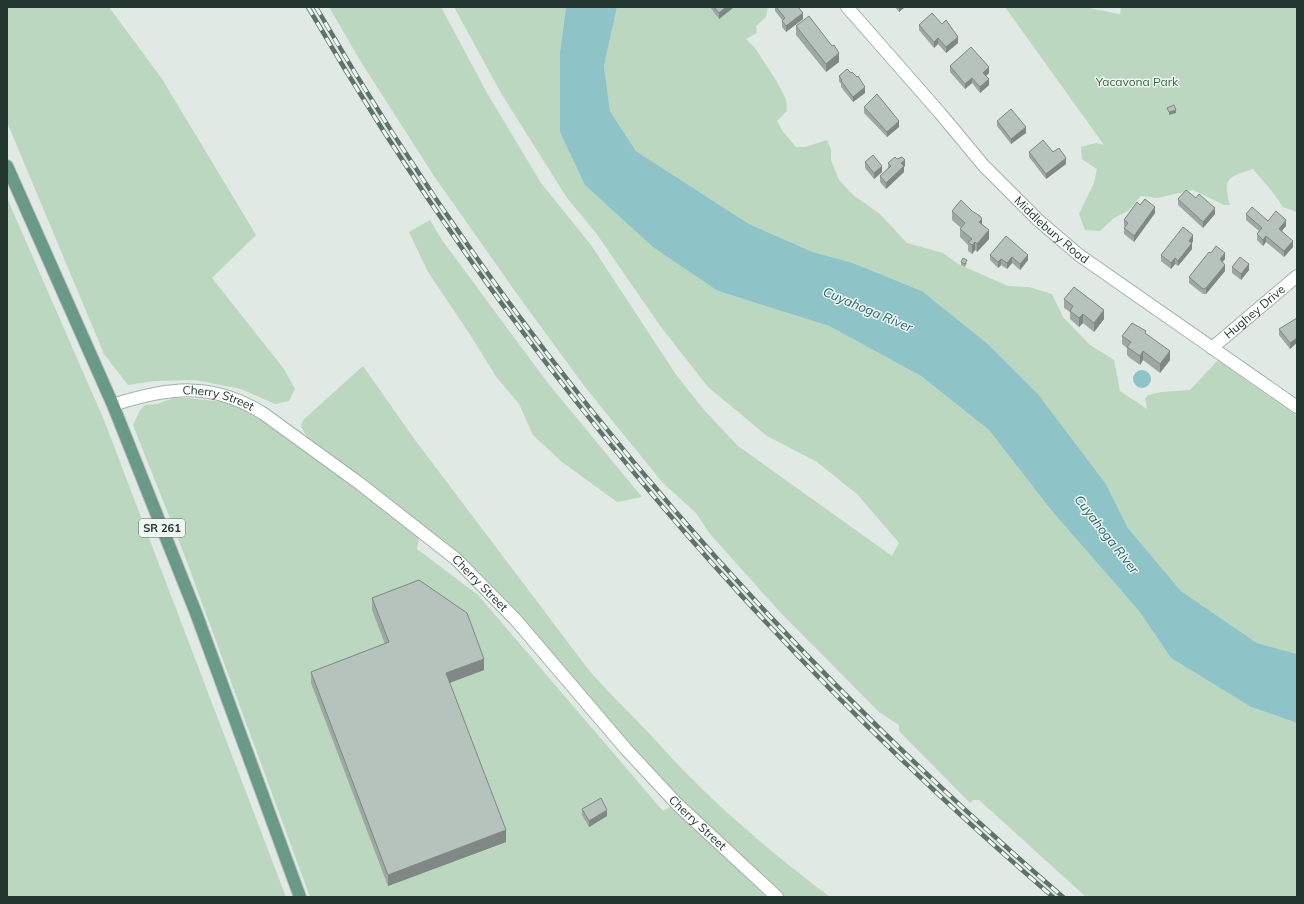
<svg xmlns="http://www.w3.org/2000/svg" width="1304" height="904" viewBox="0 0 1304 904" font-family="Mulish,sans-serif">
<rect width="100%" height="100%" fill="#e0e9e4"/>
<!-- green -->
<path fill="#bbd7c0" d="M 7,7 L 109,7 L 162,79 L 256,235 L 212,278 L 284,369 L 295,389 L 289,401 L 275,404 L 241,389 L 195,380 L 154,381 L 128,385 L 104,354 L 7,122 Z
M 329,7 L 441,7 L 487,93 L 541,183 L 591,245 L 677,376 L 705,411 L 738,446 L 892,556 L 899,543 L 858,495 L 817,462 L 767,436 L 708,387 L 661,327 L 596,233 L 567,198 L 501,93 L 454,7 L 566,7 L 560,52 L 718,291 L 829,326 L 921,376 L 989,430 L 1051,510 L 1139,611 L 1171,658 L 1251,707 L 1297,723 L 1297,897 L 1086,897 L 979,800 L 973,800 L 970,803 L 899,731 L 899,725 L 879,712 L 779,611 L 710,534 L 696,513 L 662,482 L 585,387 L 517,294 L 434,176 L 361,62 Z
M 617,7 L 768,7 L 766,17 L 756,26 L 757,33 L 746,39 L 755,48 L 776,80 L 786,99 L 787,111 L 777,121 L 783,132 L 796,147 L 805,147 L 827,140 L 831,150 L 831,160 L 839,180 L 853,195 L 880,214 L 907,243 L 943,253 L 958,264 L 1008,286 L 1029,287 L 1052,294 L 1063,317 L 1090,345 L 1114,360 L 1120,391 L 1147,409 L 1145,398 L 1148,395 L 1161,392 L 1190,390 L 1218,360 L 1297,416 L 1297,654 L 1257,643 L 1181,591 L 1128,528 L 1106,484 L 1038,394 L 988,344 L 922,291 L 853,263 L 813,252 L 749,224 L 636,151 L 610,111 L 604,66 Z
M 1005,7 L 1084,7 L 1120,14 L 1121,7 L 1297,7 L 1297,212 L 1283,207 L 1271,190 L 1253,169 C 1228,177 1222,178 1230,205 L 1224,205 L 1193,190 L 1157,198 L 1141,196 L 1128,211 L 1114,218 L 1100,231 L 1085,230 L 1079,214 L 1094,183 L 1097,169 L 1082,159 L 1081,147 L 1096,143 L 1104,145 Z
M 7,198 L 104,420 L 286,897 L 7,897 Z
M 430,220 L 442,240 L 547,382 L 642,497 L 617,502 L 562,462 L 533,435 L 519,404 L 497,378 L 471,336 L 428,272 L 409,232 Z
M 363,366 L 415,440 L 588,669 C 605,689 624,707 642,726 C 657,741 671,758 686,773 C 730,818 780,859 830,897 L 784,897 L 707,828 L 648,768 L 513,608 C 451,544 380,493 309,441 L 301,426 L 303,420 Z
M 174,398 L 188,398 L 225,402 L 240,408 L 267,423 L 416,532 L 419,537 L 417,549 L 478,595 L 663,811 L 672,806 L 766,897 L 310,897 L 184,554 L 133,425 L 140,410 L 145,405 L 157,404 Z"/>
<!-- water -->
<path fill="#8ec4c8" d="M 566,7 L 617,7 L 604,66 L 610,111 L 636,151 L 749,224 L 813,252 L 853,263 L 922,291 L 988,344 L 1038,394 L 1106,484 L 1128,528 L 1181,591 L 1257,643 L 1297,654 L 1297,723 L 1251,707 L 1171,658 L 1139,611 L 1051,510 L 989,430 L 921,376 L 829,326 L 718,291 L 653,247 L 585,185 L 560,132 L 560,52 Z
M1133 379a9 9 0 1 1 18 0a9 9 0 1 1-18 0Z"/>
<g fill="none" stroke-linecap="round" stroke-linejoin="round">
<defs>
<g id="minor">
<path id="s1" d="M 1212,348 L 1297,276"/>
</g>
<g id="tertiary">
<path id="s2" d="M 847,7 L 940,113 L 984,166 L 1038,220 L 1079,255 L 1297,407"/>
<path id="s3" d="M 113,405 C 169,387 212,381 264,414 L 359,483 L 456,559 L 515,619 L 625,748 L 677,804 L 777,897"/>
</g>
<path id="primary" d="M 7,166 L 113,405 L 196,613 L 300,897"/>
</defs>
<!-- minor casing -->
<use href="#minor" stroke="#a4b0aa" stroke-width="14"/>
<!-- tertiary casing -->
<use href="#tertiary" stroke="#a4b0aa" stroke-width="14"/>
<!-- primary casing -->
<use href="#primary" stroke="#bdc3c1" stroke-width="14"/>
<!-- minor -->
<use href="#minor" stroke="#fff" stroke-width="12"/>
<!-- tertiary -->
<use href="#tertiary" stroke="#fff" stroke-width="12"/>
<!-- primary -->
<use href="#primary" stroke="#6a9988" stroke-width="12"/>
<defs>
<path id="rail" d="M 308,7 C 503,344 757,643 1053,897
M 316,7 C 512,347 766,641 1063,897"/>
</defs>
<!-- rail casing -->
<use href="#rail" stroke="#5d736b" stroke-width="4.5"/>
<!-- rail -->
<use href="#rail" stroke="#f0f6f2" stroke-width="3" stroke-dasharray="9" stroke-linecap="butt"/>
</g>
<!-- wall -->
<path fill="#9da8a3" d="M 710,7 L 734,7 L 719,19 Z
M 775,7 L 798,7 L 803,19 L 786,32 L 782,27 L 782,20 L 775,11 Z
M 895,7 L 905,7 L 899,12 Z
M 919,25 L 958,43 L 946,53 L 938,44 L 934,48 L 919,30 Z
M 796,26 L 839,62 L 826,72 L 796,35 Z
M 950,66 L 989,73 L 986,76 L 989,85 L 980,93 L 972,83 L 965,89 L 950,72 Z
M 851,73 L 857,77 L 865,93 L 853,102 L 841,87 L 841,84 L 839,81 L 839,76 Z
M 864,107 L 899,127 L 887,137 L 864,113 Z
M 997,121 L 1026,133 L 1011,144 L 997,126 Z
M 1029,152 L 1053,152 L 1066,164 L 1046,179 L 1029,157 Z
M 865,162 L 882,172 L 874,179 L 865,168 Z
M 888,163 L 905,166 L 904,167 L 904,172 L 886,189 L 880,182 L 880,176 L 888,168 Z
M 1196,198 L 1215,214 L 1203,228 L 1178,205 L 1178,199 Z
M 1140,205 L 1155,213 L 1134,242 L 1124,234 L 1124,228 L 1125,226 L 1124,226 L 1124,220 Z
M 952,211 L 982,224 L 989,239 L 977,252 L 975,250 L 972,254 L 968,251 L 968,245 L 960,237 L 960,229 L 961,228 L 952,220 Z
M 1246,214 L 1286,226 L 1282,231 L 1293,247 L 1284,257 L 1266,242 L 1263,246 L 1257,240 L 1257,234 L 1259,231 L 1246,220 Z
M 1006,236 L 1028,260 L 1020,270 L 1012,263 L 1007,269 L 1001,265 L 998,268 L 990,260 L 990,255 Z
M 1193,241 L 1192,243 L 1192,249 L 1178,266 L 1175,264 L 1171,269 L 1161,261 L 1161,255 Z
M 1211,253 L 1225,259 L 1222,262 L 1225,271 L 1206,294 L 1203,294 L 1189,283 L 1189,277 Z
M 961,262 L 967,263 L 965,267 L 961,265 Z
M 1232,267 L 1249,270 L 1241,280 L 1232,273 Z
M 1064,299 L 1104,319 L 1094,332 L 1083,323 L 1079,327 L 1070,319 L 1070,312 L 1064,308 Z
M 1297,318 L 1290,349 L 1279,335 L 1279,329 Z
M 1146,334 L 1170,360 L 1160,373 L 1143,360 L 1140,365 L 1130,358 L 1127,355 L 1127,348 L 1122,344 L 1122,336 Z
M 372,598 L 484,670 L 450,683 L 506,842 L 388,886 L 311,683 L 311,672 L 385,644 L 372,610 Z
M 582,809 L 607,816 L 589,827 L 582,815 Z"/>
<!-- shaded-wall -->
<path fill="#7f8884" d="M 726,7 L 734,7 L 719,19 L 719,13 Z
M 899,7 L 905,7 L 899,12 Z
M 803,13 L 803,19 L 786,32 L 786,26 Z
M 958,37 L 958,43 L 946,53 L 946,47 Z
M 938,38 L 938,44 L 934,48 L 934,42 Z
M 839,53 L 839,62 L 826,72 L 826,64 Z
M 989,67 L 989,73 L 983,79 L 983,73 Z
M 972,78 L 972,83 L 965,89 L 965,84 Z
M 989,79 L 989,85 L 980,93 L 980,87 Z
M 865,87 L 865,93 L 853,102 L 853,97 Z
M 1176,110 L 1176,113 L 1169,115 L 1169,112 Z
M 899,121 L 899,127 L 887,137 L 887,132 Z
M 1026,127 L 1026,133 L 1011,144 L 1011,139 Z
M 1066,158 L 1066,164 L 1046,179 L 1046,174 Z
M 905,160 L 905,166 L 904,167 L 904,172 L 886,189 L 886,183 L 901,163 Z
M 882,166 L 882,172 L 874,179 L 874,173 Z
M 1155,207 L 1155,213 L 1134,242 L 1134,236 Z
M 1215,208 L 1215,214 L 1203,228 L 1203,222 Z
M 982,219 L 982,227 L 979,222 Z
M 1286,220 L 1286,226 L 1279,234 L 1279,229 Z
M 989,230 L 989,239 L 977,252 L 977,244 Z
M 1193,235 L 1193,241 L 1189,247 L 1189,241 Z
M 1266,236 L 1266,242 L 1263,246 L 1263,240 Z
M 1293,241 L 1293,247 L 1284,257 L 1284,251 Z
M 975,242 L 975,250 L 972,254 L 972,245 Z
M 1192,243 L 1192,249 L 1178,266 L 1178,261 Z
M 1225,253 L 1225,259 L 1220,265 L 1220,259 Z
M 1028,255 L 1028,260 L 1020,270 L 1020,264 Z
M 1012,257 L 1012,263 L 1007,269 L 1007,263 Z
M 1175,258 L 1175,264 L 1171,269 L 1171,263 Z
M 1001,259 L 1001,265 L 998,268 L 998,262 Z
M 1249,264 L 1249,270 L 1241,280 L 1241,274 Z
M 1225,265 L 1225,271 L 1206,294 L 1206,288 Z
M 1104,310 L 1104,319 L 1094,332 L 1094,323 Z
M 1083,314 L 1083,323 L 1079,327 L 1079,318 Z
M 1297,338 L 1297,343 L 1290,349 L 1290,343 Z
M 1143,351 L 1143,360 L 1140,365 L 1140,356 Z
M 1170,351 L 1170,360 L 1160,373 L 1160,364 Z
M 484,659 L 484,670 L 446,684 L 446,673 Z
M 607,810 L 607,816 L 589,827 L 589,821 Z
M 506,830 L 506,842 L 388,886 L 388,875 Z"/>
<!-- building -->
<path fill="#b6c3bd" stroke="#7f8884" d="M 714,7 L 726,7 L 719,13 Z
M 776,7 L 798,7 L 803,13 L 786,26 L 782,21 L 785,18 Z
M 932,13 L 942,24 L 946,20 L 958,37 L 946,47 L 938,38 L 934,42 L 919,25 Z
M 809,16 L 832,46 L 834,45 L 839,53 L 826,64 L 796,26 Z
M 971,47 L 989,67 L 983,73 L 989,79 L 980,87 L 972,78 L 965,84 L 950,66 Z
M 847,69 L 851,73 L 852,72 L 857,77 L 858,76 L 865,87 L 853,97 L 841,81 L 842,80 L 839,76 Z
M 877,94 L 899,121 L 887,132 L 864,107 Z
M 1174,105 L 1176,110 L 1169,112 L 1167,108 Z
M 1011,109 L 1026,127 L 1011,139 L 997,121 Z
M 1043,140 L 1053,152 L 1059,148 L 1066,158 L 1046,174 L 1029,152 Z
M 873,155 L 882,166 L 874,173 L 865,162 Z
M 895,157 L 897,159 L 902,157 L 905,160 L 901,163 L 904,166 L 886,183 L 880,176 L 891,166 L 888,163 Z
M 1186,190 L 1196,198 L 1199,194 L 1215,208 L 1203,222 L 1178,199 Z
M 1145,199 L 1155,207 L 1134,236 L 1124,228 L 1128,223 L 1124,220 L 1137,202 L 1140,205 Z
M 961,200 L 972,211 L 980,216 L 982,219 L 979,222 L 989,230 L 977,244 L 975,242 L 972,245 L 968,242 L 972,239 L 960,229 L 965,223 L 952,211 Z
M 1252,207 L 1268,221 L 1276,211 L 1286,220 L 1279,229 L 1293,241 L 1284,251 L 1266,236 L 1263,240 L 1257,234 L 1262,228 L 1246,214 Z
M 1183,227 L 1193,235 L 1189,241 L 1192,243 L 1178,261 L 1175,258 L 1171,263 L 1161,255 Z
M 1006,236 L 1028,255 L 1020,264 L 1012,257 L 1007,263 L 1001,259 L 998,262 L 990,255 Z
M 1216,246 L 1225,253 L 1220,259 L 1225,265 L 1206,288 L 1203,289 L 1189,277 L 1209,252 L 1211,253 Z
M 1240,257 L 1249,264 L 1241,274 L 1232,267 Z
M 963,258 L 967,260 L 965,264 L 961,262 Z
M 1074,287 L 1104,310 L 1094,323 L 1083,314 L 1079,318 L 1070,311 L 1073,306 L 1064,299 Z
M 1297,318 L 1297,338 L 1290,343 L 1279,329 Z
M 1132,323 L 1146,331 L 1145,333 L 1170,351 L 1160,364 L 1143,351 L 1140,356 L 1130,349 L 1127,347 L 1131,342 L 1122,336 Z
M 419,580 L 467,613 L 484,659 L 446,673 L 506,830 L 388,875 L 311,672 L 389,642 L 372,598 Z
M 601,798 L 607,810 L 589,821 L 582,809 Z"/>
<g text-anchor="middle" stroke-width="3" stroke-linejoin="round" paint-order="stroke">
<!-- shield labels -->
<rect fill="#f0f6f2" stroke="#60706a" stroke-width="1" x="139" y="519" width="46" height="18" rx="3"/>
<g font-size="11" font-weight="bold" fill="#233730">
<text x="162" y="532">SR 261</text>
</g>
<!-- park labels -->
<g font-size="12" fill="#326842" stroke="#f0f6f2">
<text x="1137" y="86">Yacavona Park</text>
</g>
<!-- street labels -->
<g font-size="12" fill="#233730" stroke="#f0f6f2">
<text dy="4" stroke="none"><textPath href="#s2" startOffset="303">Middlebury Road</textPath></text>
<text dy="4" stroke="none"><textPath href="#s1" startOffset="56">Hughey Drive</textPath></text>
<text dy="4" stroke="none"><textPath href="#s3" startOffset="108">Cherry Street</textPath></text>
<text dy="4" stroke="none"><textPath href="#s3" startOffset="432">Cherry Street</textPath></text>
<text dy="4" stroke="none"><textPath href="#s3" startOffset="756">Cherry Street</textPath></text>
</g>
<!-- water labels -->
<g font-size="13" font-style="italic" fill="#25666b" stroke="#f0f6f2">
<text transform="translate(868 309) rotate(23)" y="5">Cuyahoga River</text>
<text transform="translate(1107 534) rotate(52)" y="5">Cuyahoga River</text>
</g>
</g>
<!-- border -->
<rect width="1304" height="904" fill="none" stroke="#233730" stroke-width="16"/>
</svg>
